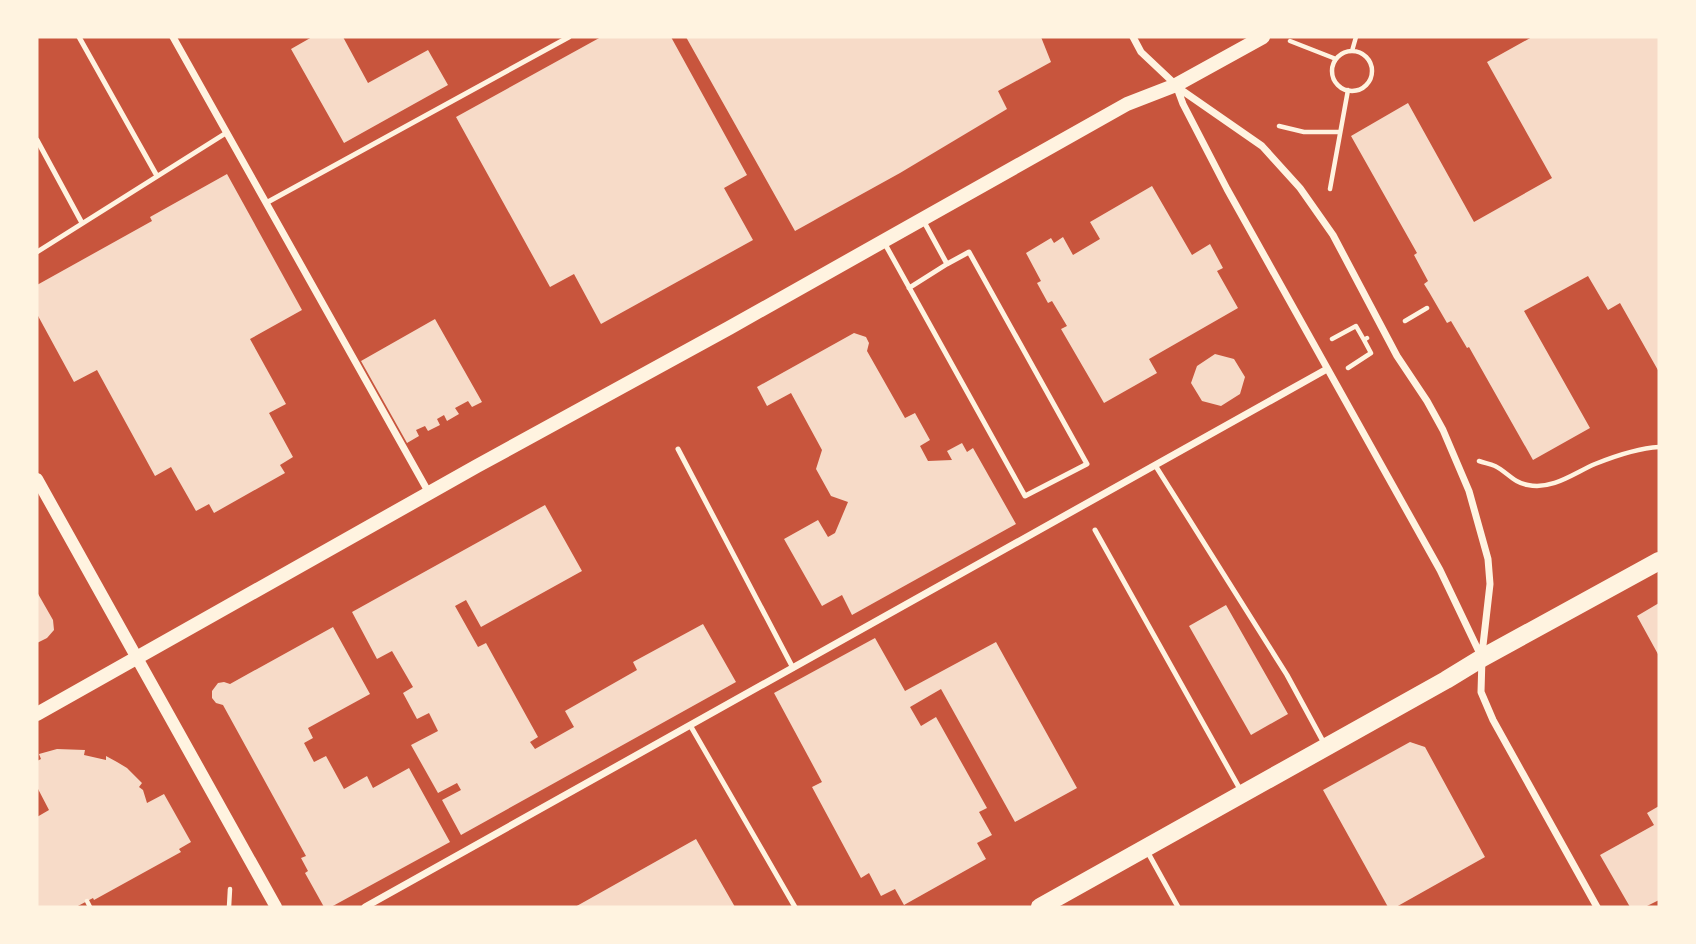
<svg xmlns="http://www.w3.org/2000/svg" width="1696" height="944" viewBox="0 0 1696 944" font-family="Ubuntu,sans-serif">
<rect width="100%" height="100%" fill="#c8553d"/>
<!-- building -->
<path fill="#f7dbc8" d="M 312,37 L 343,37 L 368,83 L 428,50 L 448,85 L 344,143 L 291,49 Z
M 601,37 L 671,37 L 747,175 L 724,188 L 753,240 L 601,324 L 574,274 L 550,287 L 456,117 Z
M 686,37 L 1041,37 L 1051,62 L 998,91 L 1007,109 L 900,173 L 795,231 Z
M 1532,37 L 1659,37 L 1659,372 L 1620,303 L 1608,310 L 1588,276 L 1524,311 L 1590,428 L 1533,460 L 1469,347 L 1467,348 L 1451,321 L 1447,323 L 1429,292 L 1424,284 L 1428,281 L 1414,255 L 1417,253 L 1351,136 L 1408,103 L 1474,222 L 1552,178 L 1487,62 Z
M 227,174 L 302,310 L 250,339 L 286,404 L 269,413 L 293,457 L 280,465 L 285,473 L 214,513 L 209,504 L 196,511 L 171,467 L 155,476 L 97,370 L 74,382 L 37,314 L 37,285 L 152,221 L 150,217 Z
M 1152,186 L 1192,255 L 1210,244 L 1223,268 L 1217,271 L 1238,308 L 1149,359 L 1157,373 L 1104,403 L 1061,329 L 1067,326 L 1052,301 L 1048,303 L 1037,283 L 1041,281 L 1026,253 L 1051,238 L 1054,243 L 1063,237 L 1073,255 L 1100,239 L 1090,222 Z
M 435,319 L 482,402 L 472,407 L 468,401 L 455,408 L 459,414 L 447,421 L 444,415 L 437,419 L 440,425 L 428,431 L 425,426 L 416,430 L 419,436 L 407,443 L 361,361 Z
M 854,333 L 866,337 L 869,343 L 867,351 L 905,418 L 915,413 L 930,440 L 920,446 L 928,461 L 952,460 L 947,451 L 962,443 L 967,452 L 973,448 L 1016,524 L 852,615 L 842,595 L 822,606 L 784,539 L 818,520 L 828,537 L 835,533 L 848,502 L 831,496 L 816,469 L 822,450 L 791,393 L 767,406 L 757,387 Z
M 1215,354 L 1234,359 L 1245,377 L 1240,394 L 1221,406 L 1202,401 L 1191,383 L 1197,366 Z
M 545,505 L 582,571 L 481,627 L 466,600 L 455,606 L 478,647 L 486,643 L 538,737 L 530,742 L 535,749 L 574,727 L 565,711 L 637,670 L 633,662 L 703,624 L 736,682 L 461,835 L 442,800 L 461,790 L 457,783 L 438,793 L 411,745 L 438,731 L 429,713 L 417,719 L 403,693 L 413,687 L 392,651 L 377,659 L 352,612 Z
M 37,592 L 53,620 L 54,630 L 47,638 L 37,643 Z
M 1659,603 L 1659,656 L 1637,616 Z
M 1226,605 L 1288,714 L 1251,735 L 1189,626 Z
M 333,627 L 370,694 L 308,728 L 313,738 L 304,743 L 314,762 L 326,756 L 344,789 L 367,776 L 373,788 L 409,768 L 450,842 L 331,907 L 324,907 L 305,873 L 308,871 L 301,858 L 306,856 L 223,705 L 216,703 L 212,698 L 212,691 L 218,683 L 224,682 L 230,684 Z
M 875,638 L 905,691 L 996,642 L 1077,788 L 1015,822 L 941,689 L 910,707 L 921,726 L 936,717 L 987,808 L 979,812 L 992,835 L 977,843 L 986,859 L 904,905 L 895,889 L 881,896 L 869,873 L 861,878 L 812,787 L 822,782 L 774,693 Z
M 1410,742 L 1425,747 L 1485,857 L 1396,907 L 1388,907 L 1323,790 Z
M 57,749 L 85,750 L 84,755 L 106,760 L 106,756 L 117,762 L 127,768 L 142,783 L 139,787 L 143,790 L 147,803 L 164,794 L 191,842 L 179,849 L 181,852 L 94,900 L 93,898 L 76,907 L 37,907 L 37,817 L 49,810 L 37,787 L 37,761 L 41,759 L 39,754 Z
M 1659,806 L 1659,900 L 1645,907 L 1630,907 L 1600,855 L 1654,825 L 1647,813 Z
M 696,839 L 735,907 L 575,907 Z"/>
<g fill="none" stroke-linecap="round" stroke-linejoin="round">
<!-- path -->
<path stroke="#fff3e0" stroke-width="4.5" d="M 1290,41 L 1336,59
M 1352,51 L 1356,37
M1332 71a20 20 0 1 1 40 0a20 20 0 1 1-40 0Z
M 1279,126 L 1304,132 L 1339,132
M 1330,189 L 1348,90
M 1405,321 L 1427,308
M 1332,339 L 1356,326 L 1364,340
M 1348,368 L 1371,353 L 1364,340 L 1367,338
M 1479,461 C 1485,463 1490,464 1495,466 C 1507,472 1514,483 1528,485 C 1553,490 1574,473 1595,464 C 1615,456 1638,448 1659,447
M 87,901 L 90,907
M 229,907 L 230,889"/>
<!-- service -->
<path stroke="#fff3e0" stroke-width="5" d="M 79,37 L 157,176
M 37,140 L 82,223
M 266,203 L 569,37
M 885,244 L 1025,496 L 1087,464 L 969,252 L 947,264 L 923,220
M 37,252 L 226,133
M 909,288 L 947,264
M 678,449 L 793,668
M 1155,465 L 1287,675 L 1325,745
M 1095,530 L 1241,791
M 690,725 L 795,907
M 1147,851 L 1178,907"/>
<!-- minor -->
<path stroke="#fff3e0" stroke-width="7" d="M 173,37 L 429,493
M 1133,37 L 1141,52 L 1176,85 L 1183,104 L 1227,189 L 1440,570 L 1482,658 L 1481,692 L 1493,720 L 1597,907
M 1177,87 L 1262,146 L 1300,188 L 1333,235 L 1397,356 L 1427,401 L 1443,430 L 1469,491 L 1488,559 L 1490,584 L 1482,654
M 365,907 L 1327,369"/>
<!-- tertiary -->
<path stroke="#fff3e0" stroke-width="12" d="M 37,479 L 276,907"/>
<!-- secondary -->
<path stroke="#fff3e0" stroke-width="14" d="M 37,714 L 477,466 L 729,328 L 1127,104 L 1176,85 L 1263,37"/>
<!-- primary -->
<path stroke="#fff3e0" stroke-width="18" d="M 1040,907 L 1446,680 L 1482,658 L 1659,561"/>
</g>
<!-- border -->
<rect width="1696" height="944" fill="none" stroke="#fff3e0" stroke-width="77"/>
</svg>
